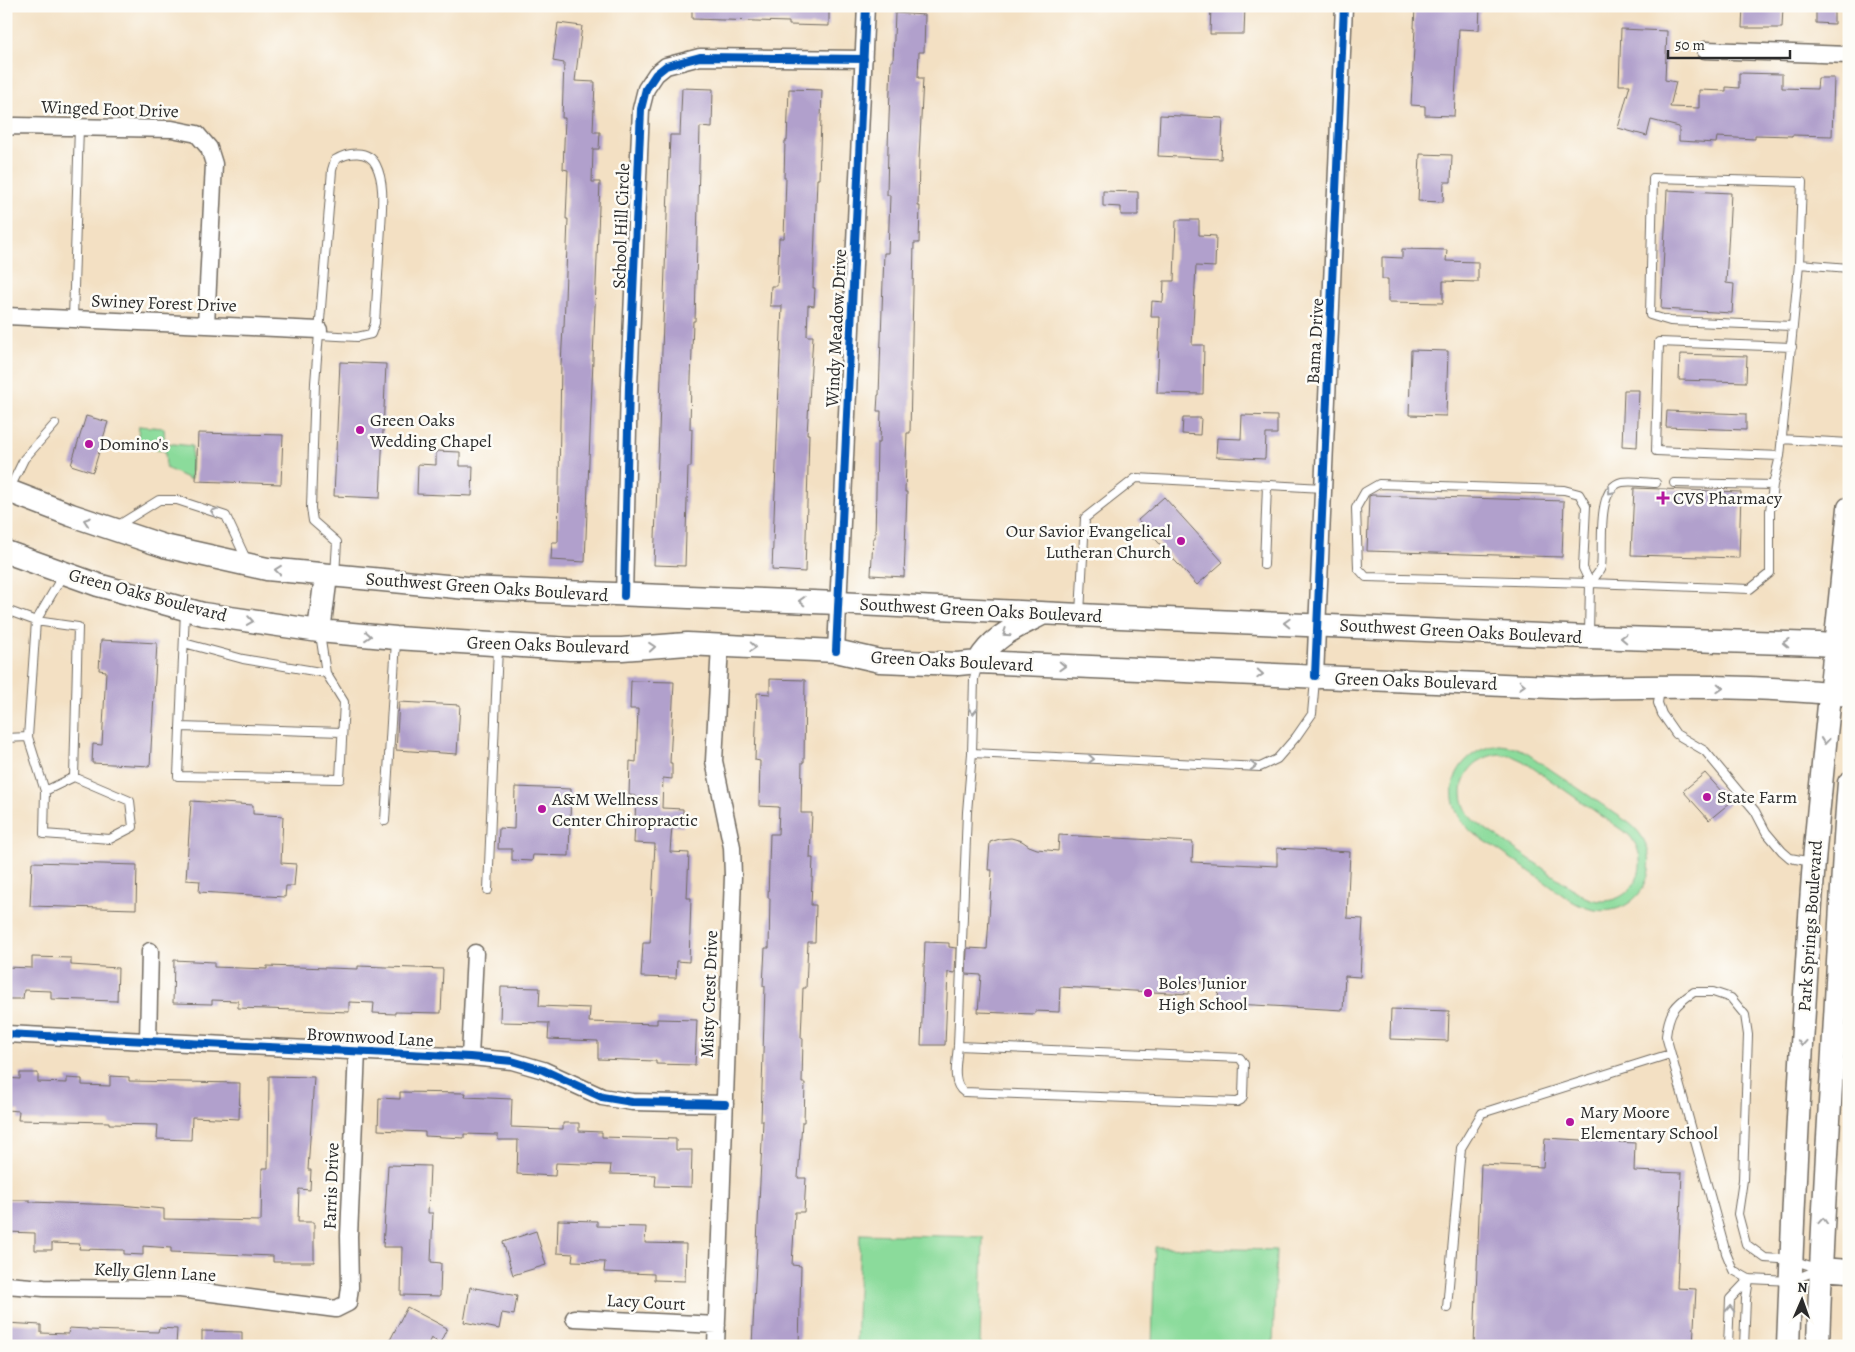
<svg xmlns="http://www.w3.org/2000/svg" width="1855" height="1352" viewBox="0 0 1855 1352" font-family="Alegreya,serif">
<rect width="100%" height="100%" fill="#fdfcf7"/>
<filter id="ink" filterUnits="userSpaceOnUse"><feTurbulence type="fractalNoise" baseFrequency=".02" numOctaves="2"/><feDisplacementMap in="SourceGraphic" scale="10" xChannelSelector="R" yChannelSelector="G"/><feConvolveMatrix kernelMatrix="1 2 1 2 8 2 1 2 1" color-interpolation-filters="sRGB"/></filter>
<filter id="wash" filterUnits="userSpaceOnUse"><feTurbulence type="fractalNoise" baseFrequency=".0096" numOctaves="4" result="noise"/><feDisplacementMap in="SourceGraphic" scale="20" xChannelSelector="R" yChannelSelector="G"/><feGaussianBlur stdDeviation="1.12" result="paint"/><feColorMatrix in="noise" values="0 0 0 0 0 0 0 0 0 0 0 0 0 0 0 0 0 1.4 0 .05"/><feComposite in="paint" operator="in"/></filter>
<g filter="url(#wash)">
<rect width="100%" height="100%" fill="#f3e0c3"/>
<!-- green -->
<path fill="#8bdb9b" stroke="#5b8363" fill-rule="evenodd" d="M 139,426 L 164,428 L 165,443 L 192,446 L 191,480 L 166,468 L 165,451 L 137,446 Z
M 1500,745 L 1515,747 L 1528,754 L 1629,823 C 1670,854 1645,918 1595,910 C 1575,907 1558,891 1542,880 C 1519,864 1496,848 1473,833 C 1436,802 1452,750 1500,745 ZM 1500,754 L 1512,756 L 1523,761 L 1629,835 C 1658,868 1626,915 1585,897 L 1474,821 C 1450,794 1464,758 1500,754 Z
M 860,1234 L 983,1237 L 980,1346 L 856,1346 Z
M 1155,1247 L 1276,1250 L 1273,1346 L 1152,1346 Z"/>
<g id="blocks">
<!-- building -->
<path fill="#b1a0cc" d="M 692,6 L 829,6 L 829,26 L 789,25 L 789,22 L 692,19 Z
M 1211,6 L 1245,6 L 1244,34 L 1210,34 Z
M 1415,6 L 1480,6 L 1479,30 L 1459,29 L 1454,116 L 1425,115 L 1425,106 L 1411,105 L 1415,28 L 1414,28 Z
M 1743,6 L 1783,6 L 1782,28 L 1742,28 Z
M 1816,6 L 1834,6 L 1834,24 L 1816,23 Z
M 895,13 L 925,15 L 924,52 L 919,52 L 918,78 L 923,78 L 919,158 L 918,206 L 920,206 L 919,243 L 914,243 L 910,433 L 907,433 L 905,492 L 907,492 L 904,577 L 871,575 L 873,538 L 875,538 L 877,443 L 880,443 L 881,411 L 877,411 L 878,395 L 879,395 L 884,253 L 888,253 L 890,195 L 887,195 L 888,147 L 891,61 L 893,61 Z
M 558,23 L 582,26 L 575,81 L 595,82 L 593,132 L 600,132 L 599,149 L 593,149 L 592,182 L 600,182 L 585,562 L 551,560 L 552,542 L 558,542 L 561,364 L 563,327 L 564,327 L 568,219 L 566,219 L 568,170 L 563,169 L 565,118 L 562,118 L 564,63 L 553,61 Z
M 1621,29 L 1667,31 L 1665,80 L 1676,82 L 1670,107 L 1699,108 L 1699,90 L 1726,91 L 1726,87 L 1739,88 L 1739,73 L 1782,74 L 1782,88 L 1817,89 L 1818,78 L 1834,78 L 1832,136 L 1792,135 L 1792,136 L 1755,135 L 1755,139 L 1717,137 L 1716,143 L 1679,141 L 1679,127 L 1651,120 L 1647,136 L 1618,128 L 1630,85 L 1619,85 Z
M 682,88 L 713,89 L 712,128 L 700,127 L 695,321 L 693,321 L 691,380 L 690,429 L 692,429 L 691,467 L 688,467 L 685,566 L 654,565 L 670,135 L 680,135 Z
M 789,89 L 822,90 L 819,179 L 817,179 L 813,288 L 815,288 L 814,306 L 808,305 L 807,336 L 813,336 L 807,434 L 809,434 L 805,572 L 772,570 L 782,306 L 770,306 L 771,286 L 777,286 L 779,238 L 784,238 L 786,178 L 784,178 L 785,141 L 787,141 Z
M 1160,115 L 1223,118 L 1221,159 L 1158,156 Z
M 1420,154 L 1452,155 L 1451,182 L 1444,182 L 1443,202 L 1418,201 Z
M 1667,190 L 1731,193 L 1726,283 L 1734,284 L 1732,313 L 1661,309 Z
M 1103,191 L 1138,192 L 1138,215 L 1121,215 L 1121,207 L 1103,206 Z
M 1176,220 L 1199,220 L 1199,235 L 1216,236 L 1215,267 L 1196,266 L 1192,345 L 1204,345 L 1203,394 L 1157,393 L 1160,317 L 1151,317 L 1152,301 L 1163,302 L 1164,281 L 1174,281 Z
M 1402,249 L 1447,250 L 1446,261 L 1478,262 L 1478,282 L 1443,281 L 1443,303 L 1388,302 L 1388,279 L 1382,279 L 1382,257 L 1402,258 Z
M 1411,350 L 1448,351 L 1446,416 L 1409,415 Z
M 1680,354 L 1747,356 L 1746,382 L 1679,380 Z
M 340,362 L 386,364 L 380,498 L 334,496 Z
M 1624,390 L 1639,390 L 1637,447 L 1622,446 Z
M 1667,411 L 1746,414 L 1746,430 L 1666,427 Z
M 1242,415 L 1277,416 L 1277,434 L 1266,434 L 1265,459 L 1216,457 L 1217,438 L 1241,439 Z
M 86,416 L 108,422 L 93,472 L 71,465 Z
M 1183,418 L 1201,418 L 1200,435 L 1182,434 Z
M 198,433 L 283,435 L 281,484 L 196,481 Z
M 436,451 L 460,452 L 460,466 L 473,466 L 472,496 L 417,494 L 418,464 L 436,465 Z
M 1634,488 L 1741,492 L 1739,558 L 1631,555 Z
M 1372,495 L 1564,501 L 1562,557 L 1367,551 L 1369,496 Z
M 1164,497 L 1223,562 L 1197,585 L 1138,520 Z
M 101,640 L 157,643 L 150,766 L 92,763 L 93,744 L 102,745 L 106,671 L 99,670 Z
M 770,679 L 805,680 L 804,762 L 802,762 L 801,813 L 812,813 L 810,858 L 813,858 L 811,905 L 816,905 L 815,942 L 808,942 L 806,988 L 803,988 L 801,1038 L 803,1038 L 802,1083 L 805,1083 L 804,1122 L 802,1122 L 798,1178 L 806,1178 L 804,1212 L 795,1212 L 792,1265 L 801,1266 L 799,1346 L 752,1345 L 763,1121 L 761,1121 L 765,986 L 763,986 L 765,948 L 769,948 L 770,898 L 768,898 L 770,834 L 778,834 L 779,807 L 759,806 L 760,761 L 755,760 L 757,693 L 770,694 Z
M 631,681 L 674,682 L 670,763 L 672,763 L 672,779 L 663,778 L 662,808 L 683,809 L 683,827 L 672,826 L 670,852 L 689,853 L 687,898 L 691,898 L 689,962 L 677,961 L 676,978 L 641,977 L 643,943 L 650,943 L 655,844 L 634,843 L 636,796 L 629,795 L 630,761 L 636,762 L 638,709 L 630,709 Z
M 399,702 L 460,705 L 457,754 L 396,750 Z
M 1705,773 L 1731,802 L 1709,820 L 1683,791 Z
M 515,787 L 571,789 L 569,856 L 533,855 L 532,861 L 512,860 L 512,849 L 498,849 L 499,828 L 514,829 Z
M 191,801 L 253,805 L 253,814 L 283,816 L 281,863 L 296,864 L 294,886 L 286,886 L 285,897 L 199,892 L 200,881 L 186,880 Z
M 1059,835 L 1193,842 L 1192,862 L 1277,866 L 1277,848 L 1350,852 L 1347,918 L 1363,919 L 1360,977 L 1345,976 L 1343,1010 L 1218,1003 L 1219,984 L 1190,982 L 1189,994 L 1060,987 L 1059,1012 L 1035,1011 L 1035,1014 L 978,1012 L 981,975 L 966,974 L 967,948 L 987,949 L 992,870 L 988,870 L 990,842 L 1000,839 L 1011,838 L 1022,841 L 1029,846 L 1037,849 L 1058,851 Z
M 32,862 L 137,865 L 136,909 L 30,906 Z
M 925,942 L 949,943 L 949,947 L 956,948 L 955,973 L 948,972 L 945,1045 L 921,1045 Z
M 32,957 L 71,958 L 71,965 L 118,968 L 117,1001 L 51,999 L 51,991 L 24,990 L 23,999 L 6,999 L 6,967 L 32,968 Z
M 174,960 L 214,962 L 214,967 L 267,969 L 267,966 L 358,969 L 358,966 L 443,969 L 441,1013 L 395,1012 L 395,1014 L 373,1013 L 374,1003 L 349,1002 L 349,1012 L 238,1008 L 238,1001 L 212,1000 L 212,1004 L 173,1003 Z
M 501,987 L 540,988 L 539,1006 L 590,1008 L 589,1022 L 657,1024 L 657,1019 L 697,1020 L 695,1065 L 656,1064 L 656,1061 L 598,1059 L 598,1041 L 548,1039 L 549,1023 L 500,1022 Z
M 1391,1009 L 1449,1011 L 1448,1041 L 1390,1039 Z
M 20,1073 L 38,1073 L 38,1082 L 67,1083 L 67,1078 L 82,1079 L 82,1085 L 110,1086 L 110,1076 L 129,1077 L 129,1081 L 240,1083 L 239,1119 L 192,1117 L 191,1140 L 157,1139 L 158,1125 L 109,1124 L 109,1122 L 18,1120 L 19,1111 L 6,1110 L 6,1078 L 20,1079 Z
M 269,1076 L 314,1077 L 308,1170 L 311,1170 L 310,1190 L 299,1189 L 298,1222 L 314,1222 L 314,1262 L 273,1262 L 273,1256 L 171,1252 L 171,1248 L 143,1246 L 143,1255 L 124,1254 L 124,1250 L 79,1249 L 80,1244 L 52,1243 L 52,1250 L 35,1250 L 35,1233 L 6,1232 L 6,1200 L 30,1200 L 30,1202 L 120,1205 L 164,1209 L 164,1219 L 261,1221 L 262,1168 L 268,1168 Z
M 400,1092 L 466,1093 L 465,1097 L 512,1099 L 511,1127 L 563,1129 L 563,1123 L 579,1123 L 579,1131 L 602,1132 L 602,1137 L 676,1139 L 676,1150 L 692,1150 L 691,1187 L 655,1186 L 656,1175 L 610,1174 L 611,1165 L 556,1163 L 555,1176 L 517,1174 L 518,1140 L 498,1140 L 498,1135 L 464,1134 L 464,1138 L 425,1136 L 425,1132 L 378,1130 L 379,1098 L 400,1099 Z
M 1545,1138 L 1635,1143 L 1634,1171 L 1682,1173 L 1677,1288 L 1696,1289 L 1693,1346 L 1474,1346 L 1481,1164 L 1543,1167 Z
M 388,1165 L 430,1166 L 428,1213 L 433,1213 L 431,1262 L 441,1263 L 440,1296 L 401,1295 L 402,1247 L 383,1247 Z
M 558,1220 L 597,1221 L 597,1226 L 646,1227 L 645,1243 L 686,1244 L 685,1281 L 654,1280 L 654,1274 L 604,1272 L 605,1262 L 572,1261 L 573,1254 L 557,1253 Z
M 536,1231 L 546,1265 L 513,1275 L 503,1242 Z
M 470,1287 L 517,1296 L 514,1315 L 502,1313 L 499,1329 L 464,1322 Z
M 407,1307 L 447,1328 L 440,1343 L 431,1338 L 427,1346 L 387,1346 Z
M 6,1323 L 41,1325 L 41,1333 L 68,1334 L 69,1328 L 87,1329 L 87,1330 L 158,1332 L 159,1328 L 177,1329 L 176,1346 L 6,1346 Z
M 202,1331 L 242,1332 L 242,1346 L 202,1346 Z"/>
</g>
</g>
<g filter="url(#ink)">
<use href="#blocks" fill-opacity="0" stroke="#716a60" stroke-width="1"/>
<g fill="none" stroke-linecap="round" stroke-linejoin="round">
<defs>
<path id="lane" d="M 1653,178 L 1802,182 L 1799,264 L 1793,326 L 1670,321 L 1650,315 Z
M 1799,264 L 1849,268
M 73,319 L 79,127
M 319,335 L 357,337 L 371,334 L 375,323 C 377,291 379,259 381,227 C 382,207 385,183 376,165 C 368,149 348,152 335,160 L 332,170 L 315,383 L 311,508 L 313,521 L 337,542 L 335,575
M 1781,439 L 1849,443
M 1780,456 L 1656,451 L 1659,342 L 1792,347
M 1674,483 L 1773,485
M 1379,484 L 1564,490 L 1579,494 L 1586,506 L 1583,568 L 1590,583 L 1366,577 L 1358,568 L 1356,508 L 1365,492 Z
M 9,490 L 24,459 L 55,424
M 117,526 L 159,500 L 177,500 L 226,516 L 247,561
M 1264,565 L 1267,485
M 1590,583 C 1594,578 1600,572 1601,567 C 1604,547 1595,488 1622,482 C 1632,480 1646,483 1656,483
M 6,610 L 36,621 L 63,575
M 185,611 L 178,776 L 340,779 L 344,702 L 326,673 L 320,634
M 1080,614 L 1085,518 L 1136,478 L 1323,488
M 1589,634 L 1590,583 L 1750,589 L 1770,573 L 1770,511 L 1773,485 L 1780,456 L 1793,326
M 184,643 L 243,659 L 326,673
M 978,664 L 974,679 L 972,753 L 1260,767 L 1277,759 L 1296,737 L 1312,714 L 1315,680
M 1660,689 L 1658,703 L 1662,714 L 1676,734 L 1705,751 L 1755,811 L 1766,832 L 1782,851 L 1790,858 L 1812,862
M 180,727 L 342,732
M 28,737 L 45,791
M 6,738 L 28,737 L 36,621 L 78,627 L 74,777 L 130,801 L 133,827 L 110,839 L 44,834 L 45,791 L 74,777
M 385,821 L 396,641
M 488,890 L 498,647
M 1694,992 L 1713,992 L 1731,998 L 1745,1015 L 1748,1035 L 1743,1180 L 1738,1214 L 1746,1244 L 1765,1258 L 1792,1260 L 1820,1269 L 1790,1281 L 1749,1279 L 1733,1270 L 1726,1253 L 1666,1036 C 1669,1012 1674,1005 1694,992 Z
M 958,1046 L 1240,1058 L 1244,1064 L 1243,1096 L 1241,1100 L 1237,1102 L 964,1092 C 951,1084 957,1060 958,1046 L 967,812 L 972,753
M 1447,1308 L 1461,1148 L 1482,1113 L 1670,1054
M 1728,1346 L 1730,1299 L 1749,1279
M 1744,1346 L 1746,1299 L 1749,1279"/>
<path id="street" d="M 1705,50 L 1849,55
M 6,127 L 16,126 L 172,129 L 197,134 L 209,148 L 214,164 L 206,325
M 6,316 L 319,330
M 624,596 L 629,386 L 641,109 L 646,89 L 656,74 L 666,66 L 700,57 L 864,59
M 836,651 L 866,6
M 1315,676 L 1344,6
M 6,1034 L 470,1057 L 512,1061 L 543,1070 L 602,1097 L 632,1102 L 725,1104
M 148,1041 L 150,951
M 470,1057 L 475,953
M 6,1285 L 44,1288 L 180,1289 L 336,1309 L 348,1303 L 350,1287 L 349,1236 L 357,1051
M 574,1318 L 717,1325
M 716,1346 L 733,876 L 732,847 L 714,761 L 720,645"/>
<path id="secondary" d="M 6,490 L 71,515 L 164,546 L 267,569 L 467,588 L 838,603 L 1120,617 L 1589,637 L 1818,644 L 1849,647
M 6,552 L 98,585 L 203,614 L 319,631 L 396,638 L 570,649 L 622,649 L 687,644 L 836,651 L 880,661 L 958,664 L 978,662 L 1574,688 C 1666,686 1758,685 1849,695
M 319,631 L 326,576
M 978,662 C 993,636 1017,627 1042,614
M 1820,1269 L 1849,1271
M 1788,1346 C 1794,1184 1802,1022 1814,861 C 1824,743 1838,626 1849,508
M 1818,1346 C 1821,1242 1828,1139 1834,1036 C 1839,952 1842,867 1849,783"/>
</defs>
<!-- lane casing -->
<use href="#lane" stroke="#716a60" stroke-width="10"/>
<!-- street casing -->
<use href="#street" stroke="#716a60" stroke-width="19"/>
<!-- secondary casing -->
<use href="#secondary" stroke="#716a60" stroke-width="25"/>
<!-- lane -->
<use href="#lane" stroke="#fff" stroke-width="8"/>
<!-- street -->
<use href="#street" stroke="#fff" stroke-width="16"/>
<!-- secondary -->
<use href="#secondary" stroke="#fff" stroke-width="22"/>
<defs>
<path id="cycleway" d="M 624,596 L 629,386 L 641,109 L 646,89 L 656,74 L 666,66 L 700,57 L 864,59
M 836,651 L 866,6
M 1315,676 L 1344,6
M 6,1034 L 470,1057 L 512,1061 L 543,1070 L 602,1097 L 632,1102 L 725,1104"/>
</defs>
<!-- cycleway casing -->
<use href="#cycleway" stroke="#fdfcf7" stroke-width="11"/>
<!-- cycleway -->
<use href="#cycleway" stroke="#0057b8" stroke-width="8"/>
</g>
<!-- one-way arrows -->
<defs><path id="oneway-chevron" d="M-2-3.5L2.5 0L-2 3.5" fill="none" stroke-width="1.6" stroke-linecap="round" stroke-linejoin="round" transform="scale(1.25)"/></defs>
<g stroke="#a0a0a0">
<use href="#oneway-chevron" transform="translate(1611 491) rotate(128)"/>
<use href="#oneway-chevron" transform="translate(214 512) rotate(-162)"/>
<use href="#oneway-chevron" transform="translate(87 521) rotate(-162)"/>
<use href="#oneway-chevron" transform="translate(278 570) rotate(-174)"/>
<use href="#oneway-chevron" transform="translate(802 601) rotate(-178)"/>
<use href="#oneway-chevron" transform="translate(250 621) rotate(9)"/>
<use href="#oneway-chevron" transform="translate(1287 623) rotate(-178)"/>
<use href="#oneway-chevron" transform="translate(1006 633) rotate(146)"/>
<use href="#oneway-chevron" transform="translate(368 636) rotate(5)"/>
<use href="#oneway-chevron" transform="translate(1624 638) rotate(-178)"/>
<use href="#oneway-chevron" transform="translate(1786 643) rotate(-178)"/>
<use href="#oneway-chevron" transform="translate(652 647) rotate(-5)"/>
<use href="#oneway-chevron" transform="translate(753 647) rotate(3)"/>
<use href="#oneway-chevron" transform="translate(1062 666) rotate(2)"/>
<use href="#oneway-chevron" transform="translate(1260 674) rotate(3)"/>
<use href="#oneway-chevron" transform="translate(1522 685) rotate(2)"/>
<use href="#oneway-chevron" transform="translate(1720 688) rotate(2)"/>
<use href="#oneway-chevron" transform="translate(973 711) rotate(92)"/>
<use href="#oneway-chevron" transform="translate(1825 741) rotate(95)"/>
<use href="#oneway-chevron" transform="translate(1091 759) rotate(3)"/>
<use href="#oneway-chevron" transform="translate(1253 766)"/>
<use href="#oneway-chevron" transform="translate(1802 1043) rotate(94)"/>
<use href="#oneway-chevron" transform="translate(1823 1221) rotate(-86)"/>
<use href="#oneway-chevron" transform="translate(1730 1309) rotate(-88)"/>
</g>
</g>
<!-- markers -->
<g fill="#b5179e" stroke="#fdfcf7" stroke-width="2">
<circle cx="360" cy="430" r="5"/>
<circle cx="89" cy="444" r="5"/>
<path d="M1660.5 490.5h5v5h5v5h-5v5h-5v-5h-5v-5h5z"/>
<circle cx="1181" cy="541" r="5"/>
<circle cx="1707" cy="797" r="5"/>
<circle cx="542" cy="809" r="5"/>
<circle cx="1148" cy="993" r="5"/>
<circle cx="1570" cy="1122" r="5"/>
</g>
<g text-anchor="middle" stroke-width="5" stroke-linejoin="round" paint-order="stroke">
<!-- street labels -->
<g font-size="18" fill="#2b2b2b" stroke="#fdfcf7">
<text transform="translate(110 109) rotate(2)" y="6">Winged Foot Drive</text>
<text transform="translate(621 226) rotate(-88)" y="6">School Hill Circle</text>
<text transform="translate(164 303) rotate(2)" y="6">Swiney Forest Drive</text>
<text transform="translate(836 328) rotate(-87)" y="6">Windy Meadow Drive</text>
<text transform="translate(1315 341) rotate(-87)" y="6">Bama Drive</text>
<text transform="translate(487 587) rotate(4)" y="6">Southwest Green Oaks Boulevard</text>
<text transform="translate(148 595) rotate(15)" y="6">Green Oaks Boulevard</text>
<text transform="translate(981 610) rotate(3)" y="6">Southwest Green Oaks Boulevard</text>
<text transform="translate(1461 631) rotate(3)" y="6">Southwest Green Oaks Boulevard</text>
<text transform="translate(548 645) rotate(2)" y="6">Green Oaks Boulevard</text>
<text transform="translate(952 661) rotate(3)" y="6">Green Oaks Boulevard</text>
<text transform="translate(1416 681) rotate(2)" y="6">Green Oaks Boulevard</text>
<text transform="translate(1810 926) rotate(-86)" y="6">Park Springs Boulevard</text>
<text transform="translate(709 994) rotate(-88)" y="6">Misty Crest Drive</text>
<text transform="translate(370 1037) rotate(3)" y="6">Brownwood Lane</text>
<text transform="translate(331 1186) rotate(-88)" y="6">Farris Drive</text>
<text transform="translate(155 1272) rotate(3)" y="6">Kelly Glenn Lane</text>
<text transform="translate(646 1302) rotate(3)" y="6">Lacy Court</text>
</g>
<!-- poi labels -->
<g font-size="18" fill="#2b2b2b" stroke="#fdfcf7" text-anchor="start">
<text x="370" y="426">Green Oaks<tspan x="370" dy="21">Wedding Chapel</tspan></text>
<text x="99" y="450">Domino's</text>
<text x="1673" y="504">CVS Pharmacy</text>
<text x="1171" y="537" text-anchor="end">Our Savior Evangelical<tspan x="1171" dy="21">Lutheran Church</tspan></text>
<text x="1717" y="803">State Farm</text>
<text x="552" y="805">A&amp;M Wellness<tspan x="552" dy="21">Center Chiropractic</tspan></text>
<text x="1158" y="989">Boles Junior<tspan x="1158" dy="21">High School</tspan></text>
<text x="1580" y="1118">Mary Moore<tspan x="1580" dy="21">Elementary School</tspan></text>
</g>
</g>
<!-- margin -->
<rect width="1855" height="1352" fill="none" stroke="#fdfcf7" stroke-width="25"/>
<!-- north arrow -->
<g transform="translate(1802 1300) rotate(2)" stroke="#fdfcf7" stroke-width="4" paint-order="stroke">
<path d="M0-4L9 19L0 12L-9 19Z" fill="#2b2b2b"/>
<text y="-8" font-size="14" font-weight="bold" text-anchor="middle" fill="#2b2b2b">N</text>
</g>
<!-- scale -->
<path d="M1668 50v8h122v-8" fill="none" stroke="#2b2b2b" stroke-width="2.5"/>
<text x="1675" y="50" font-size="15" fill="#2b2b2b" stroke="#fdfcf7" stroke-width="4" paint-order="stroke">50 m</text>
</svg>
